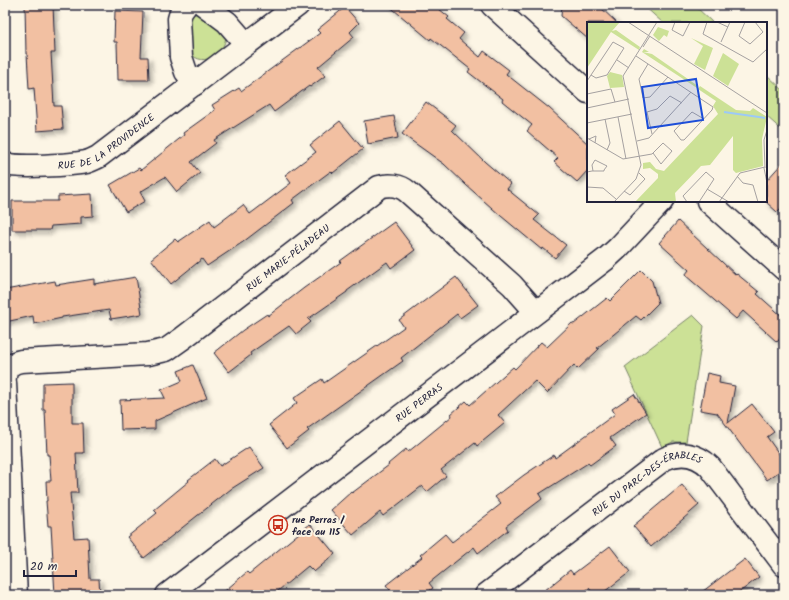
<svg xmlns="http://www.w3.org/2000/svg" width="789" height="600" viewBox="0 0 789 600" font-family="Kalam,sans-serif">
<defs>
<filter id="shadow"><feDropShadow dx="3.5" dy="3.5" stdDeviation="2" flood-color="#0004"/></filter>
</defs>
<rect width="100%" height="100%" fill="#fcf5e5"/>
<filter id="ink" filterUnits="userSpaceOnUse"><feTurbulence type="fractalNoise" baseFrequency=".025" numOctaves="2"/><feDisplacementMap in="SourceGraphic" scale="8" xChannelSelector="R" yChannelSelector="G"/><feConvolveMatrix kernelMatrix="1 2 1 2 8 2 1 2 1" color-interpolation-filters="sRGB"/></filter>
<g filter="url(#ink)">
<!-- green -->
<path fill="#cce196" stroke="#778268" d="M 643,5 L 694,5 L 713,23 L 663,23 Z
M 195,14 L 206,15 L 226,36 C 225,53 204,69 190,53 L 190,17 Z
M 766,74 L 784,91 L 784,132 L 766,116 Z
M 693,315 L 704,326 L 686,442 L 673,442 L 662,447 L 625,367 Z"/>
<!-- building -->
<path fill="#f2c0a2" stroke="#22223b" filter="url(#shadow)" d="M 25,5 L 53,5 L 55,53 L 51,53 L 54,106 L 61,106 L 63,129 L 37,131 L 34,88 L 29,89 L 27,54 L 26,54 Z
M 388,5 L 434,5 L 449,17 L 447,19 L 464,33 L 459,39 L 480,57 L 484,51 L 509,70 L 506,74 L 549,108 L 588,144 L 588,170 L 577,182 L 554,162 L 558,158 L 527,131 L 532,125 L 502,101 L 503,99 L 468,72 L 470,69 L 431,38 L 430,40 Z
M 562,5 L 598,5 L 617,23 L 588,23 L 588,39 L 561,16 Z
M 345,7 L 359,23 L 350,32 L 354,37 L 318,67 L 325,76 L 310,87 L 309,86 L 274,112 L 269,105 L 214,140 L 216,143 L 191,162 L 200,173 L 177,192 L 165,177 L 140,192 L 145,201 L 126,212 L 110,185 L 139,168 L 141,170 L 184,135 L 183,133 L 215,110 L 212,105 L 239,88 L 241,91 L 320,33 L 317,30 Z
M 115,11 L 143,12 L 141,57 L 148,57 L 149,80 L 118,80 L 117,42 L 114,42 Z
M 426,102 L 456,125 L 452,130 L 485,162 L 511,184 L 507,189 L 539,215 L 534,220 L 566,245 L 555,258 L 543,248 L 542,250 L 501,216 L 466,185 L 444,164 L 402,134 Z
M 394,116 L 398,138 L 368,144 L 364,121 Z
M 340,121 L 363,149 L 333,173 L 331,171 L 292,200 L 294,203 L 243,242 L 207,266 L 202,259 L 171,284 L 151,259 L 175,239 L 178,242 L 210,220 L 214,227 L 243,205 L 250,214 L 291,183 L 285,175 L 316,152 L 310,145 Z
M 784,161 L 784,205 L 777,212 L 766,202 L 766,181 Z
M 92,194 L 93,216 L 81,217 L 81,224 L 51,226 L 50,230 L 12,230 L 12,201 L 58,201 L 58,196 Z
M 678,221 L 736,275 L 737,274 L 759,292 L 757,294 L 784,318 L 784,334 L 777,342 L 743,311 L 736,319 L 685,275 L 689,270 L 659,243 Z
M 394,222 L 415,250 L 391,268 L 387,262 L 347,291 L 347,292 L 308,319 L 311,322 L 296,334 L 289,326 L 250,353 L 251,355 L 229,372 L 214,353 L 243,330 L 267,314 L 268,316 L 304,288 L 341,262 L 340,261 Z
M 641,270 L 652,281 L 658,303 L 641,320 L 636,316 L 597,348 L 599,349 L 578,369 L 574,365 L 547,393 L 535,381 L 498,415 L 505,423 L 477,446 L 475,443 L 441,470 L 446,476 L 427,492 L 422,486 L 383,516 L 380,512 L 353,535 L 331,510 L 351,492 L 352,493 L 389,465 L 388,464 L 406,449 L 408,452 L 452,416 L 451,414 L 466,401 L 470,405 L 513,367 L 515,369 L 541,342 L 547,347 L 572,323 L 574,324 L 607,298 L 610,301 Z
M 136,277 L 142,314 L 111,319 L 109,310 L 62,317 L 62,318 L 34,324 L 33,316 L 5,322 L 5,290 L 55,281 L 56,285 L 94,279 L 94,284 Z
M 456,277 L 478,305 L 460,318 L 457,314 L 401,358 L 403,361 L 307,429 L 309,431 L 287,448 L 269,425 L 297,403 L 294,398 L 322,379 L 324,383 L 404,327 L 399,320 Z
M 193,365 L 207,398 L 155,421 L 155,429 L 121,430 L 120,400 L 165,398 L 161,390 L 182,381 L 178,371 Z
M 707,373 L 720,376 L 719,383 L 735,386 L 728,423 L 752,404 L 774,432 L 767,437 L 784,461 L 784,468 L 767,480 L 717,413 L 700,410 Z
M 72,382 L 72,423 L 83,423 L 84,453 L 76,453 L 78,493 L 70,493 L 74,538 L 88,537 L 90,579 L 99,579 L 100,595 L 55,595 L 51,526 L 48,526 L 46,501 L 47,501 L 46,481 L 51,481 L 49,455 L 47,455 L 45,410 L 43,410 L 43,383 Z
M 634,394 L 646,413 L 610,438 L 616,446 L 590,465 L 588,463 L 539,494 L 542,499 L 506,526 L 508,530 L 478,553 L 474,547 L 429,583 L 433,588 L 424,595 L 394,595 L 386,585 L 422,557 L 420,555 L 445,534 L 452,542 L 501,504 L 495,497 L 524,475 L 554,455 L 555,458 L 615,414 L 612,409 Z
M 249,447 L 264,468 L 231,489 L 144,558 L 127,537 L 157,513 L 154,510 L 189,481 L 188,480 L 215,459 L 220,466 Z
M 682,485 L 699,505 L 651,547 L 633,526 Z
M 310,524 L 335,554 L 314,572 L 308,566 L 273,595 L 220,595 L 247,572 L 249,574 Z
M 610,546 L 630,572 L 600,595 L 594,595 L 589,588 L 581,595 L 539,595 L 570,570 L 573,574 Z
M 745,559 L 759,577 L 745,588 L 735,595 L 698,595 Z"/>
<g fill="none" stroke-linecap="round" stroke-linejoin="round">
<defs>
<g id="minor">
<path d="M 186,5 L 181,12 L 179,19 L 181,57 L 186,72 L 195,84"/>
<path d="M 204,5 L 227,22 L 246,44"/>
<path d="M 492,5 L 588,92"/>
<path id="s1" d="M 5,164 C 18,168 72,165 86,162 C 90,161 94,159 98,157 L 298,5"/>
<path d="M 708,201 L 784,269"/>
<path id="s2" d="M 5,377 C 6,367 11,363 21,361 L 148,354 L 166,350 L 183,338 L 379,187 C 389,184 400,185 408,192 L 512,285 L 536,312"/>
<path d="M 5,383 L 16,595"/>
<path id="s3" d="M 167,595 L 606,259 L 618,248 L 662,201"/>
<path id="s4" d="M 486,595 L 664,459 C 681,451 697,454 710,467 L 784,565"/>
</g>
</defs>
<!-- minor casing -->
<use href="#minor" stroke="#22223b" stroke-width="25"/>
<!-- minor -->
<use href="#minor" stroke="#fcf5e5" stroke-width="22"/>
</g>
</g>
<!-- icons -->
<defs>
<symbol id="bus-ring" viewBox="-11 -11 22 22"><circle r="9.5" fill="#fcf5e5" stroke="#c8321e" stroke-width="1.5"/><path d="M-5-6H5V4H4V6H2V4H-2V6H-4V4H-5ZM-3.5-4V0h7V-4ZM-3.5 1.2v1.5H-2V1.2ZM2 1.2v1.5H3.5V1.2Z" fill="#c8321e"/></symbol>
</defs>
<g fill-rule="evenodd">
<use href="#bus-ring" x="267" y="514" width="22" height="22"/>
</g>
<g text-anchor="middle" stroke-width="4" stroke-linejoin="round" paint-order="stroke">
<!-- street labels -->
<g font-size="10" fill="#22223b" stroke="#fcf5e5">
<text dy="4" stroke="none"><textPath href="#s1" startOffset="108">RUE DE LA PROVIDENCE</textPath></text>
<text dy="4" stroke="none"><textPath href="#s2" startOffset="323">RUE MARIE-PÉLADEAU</textPath></text>
<text dy="4" stroke="none"><textPath href="#s3" startOffset="317">RUE PERRAS</textPath></text>
<text dy="4" stroke="none"><textPath href="#s4" startOffset="199">RUE DU PARC-DES-ÉRABLES</textPath></text>
</g>
<!-- poi labels -->
<g font-size="10" font-weight="bold" fill="#22223b" stroke="#fcf5e5" text-anchor="start">
<text x="292" y="523">rue Perras /<tspan x="292" dy="12">face au 115</tspan></text>
</g>
</g>
<!-- overview -->
<g transform="translate(587 22)">
<rect width="180" height="180" fill="#fcf5e5"/>
<path d="M 0,0 L 33,0 L 25,9 L 29,8 L 53,25 L 52,28 L 24,10 L 0,46 ZM 71,5 L 82,9 L 80,15 L 77,13 L 72,19 L 66,13 ZM 104,16 L 126,26 L 118,48 L 107,42 L 116,24 ZM 57,27 L 62,30 L 56,30 L 65,32 L 111,64 L 110,66 L 55,30 ZM 136,31 L 152,42 L 141,64 L 126,54 ZM 23,50 L 35,53 L 37,65 L 23,66 L 20,54 ZM 113,64 L 149,88 L 163,89 L 166,86 L 180,95 L 175,117 L 176,144 L 149,151 L 146,148 L 146,114 L 123,143 L 114,144 L 88,171 L 89,180 L 48,180 L 71,156 L 71,152 L 63,146 L 56,147 L 56,141 L 63,140 L 69,147 L 77,149 L 131,92 L 126,84 L 129,79 L 111,67 Z" fill="#cce196"/>
<path fill="none" stroke="#9cc9f6" stroke-width="2" d="M 137,90 L 178,96"/>
<path fill="none" stroke="#a5a1a1" stroke-width="1" d="M 41,0 L 180,91M 88,0 L 85,8 L 96,14 L 103,0M 120,0 L 116,12 L 166,40 L 180,27M 130,0 L 141,5M 158,0 L 152,14 L 163,22 L 176,10 L 168,0M 134,20 L 143,0M 56,25 L 63,14M 49,34 L 126,85 L 125,88 L 97,118 L 94,118 L 87,109 L 105,90 L 117,97M 30,38 L 42,46M 61,42 L 52,57 L 56,76 L 63,75 L 81,55M 0,59 L 26,20 L 37,26 L 20,53 L 9,56 L 4,53M 0,72 L 24,67 L 28,80M 0,86 L 42,77M 31,95 L 39,137M 18,97 L 23,121 L 20,128M 0,101 L 45,92M 65,112 L 60,90 L 70,87 L 83,74 L 95,81M 0,116 L 36,137 L 65,132 L 76,121 L 85,129 L 74,142 L 66,131M 2,117 L 9,114 L 8,121M 50,119 L 62,116 L 104,70M 177,146 L 180,161M 178,146 L 177,118 L 180,108M 0,150 L 5,149 L 17,149 L 17,148 L 20,144 L 8,138 L 5,143 L 6,149M 150,154 L 156,161 L 166,163 L 171,180M 0,165 L 16,166 L 29,177M 120,167 L 142,180M 37,169 L 43,173 L 58,157 L 52,151M 27,180 L 49,157 L 54,143 L 36,54 L 70,0M 100,180 L 96,174 L 119,150 L 127,157 L 112,180M 132,180 L 153,151 L 178,145"/>
<path fill="#1d4ed8" fill-opacity="0.15" stroke="#1d4ed8" stroke-width="2" d="M 109,57 L 116,98 L 61,106 L 55,65 Z"/>
<rect width="180" height="180" fill="none" stroke="#22223b" stroke-width="2"/>
</g>
<!-- margin -->
<rect width="789" height="600" fill="none" stroke="#fcf5e5" stroke-width="20"/>
<rect x="10" y="10" width="769" height="580" fill="none" stroke="#22223b" stroke-width="1.5" filter="url(#ink)"/>
<!-- scale -->
<path d="M24 570v6h52v-6" fill="none" stroke="#22223b" stroke-width="2"/>
<text x="30" y="570" font-size="12" fill="#22223b" stroke="#fcf5e5" stroke-width="3" paint-order="stroke">20 m</text>
</svg>
